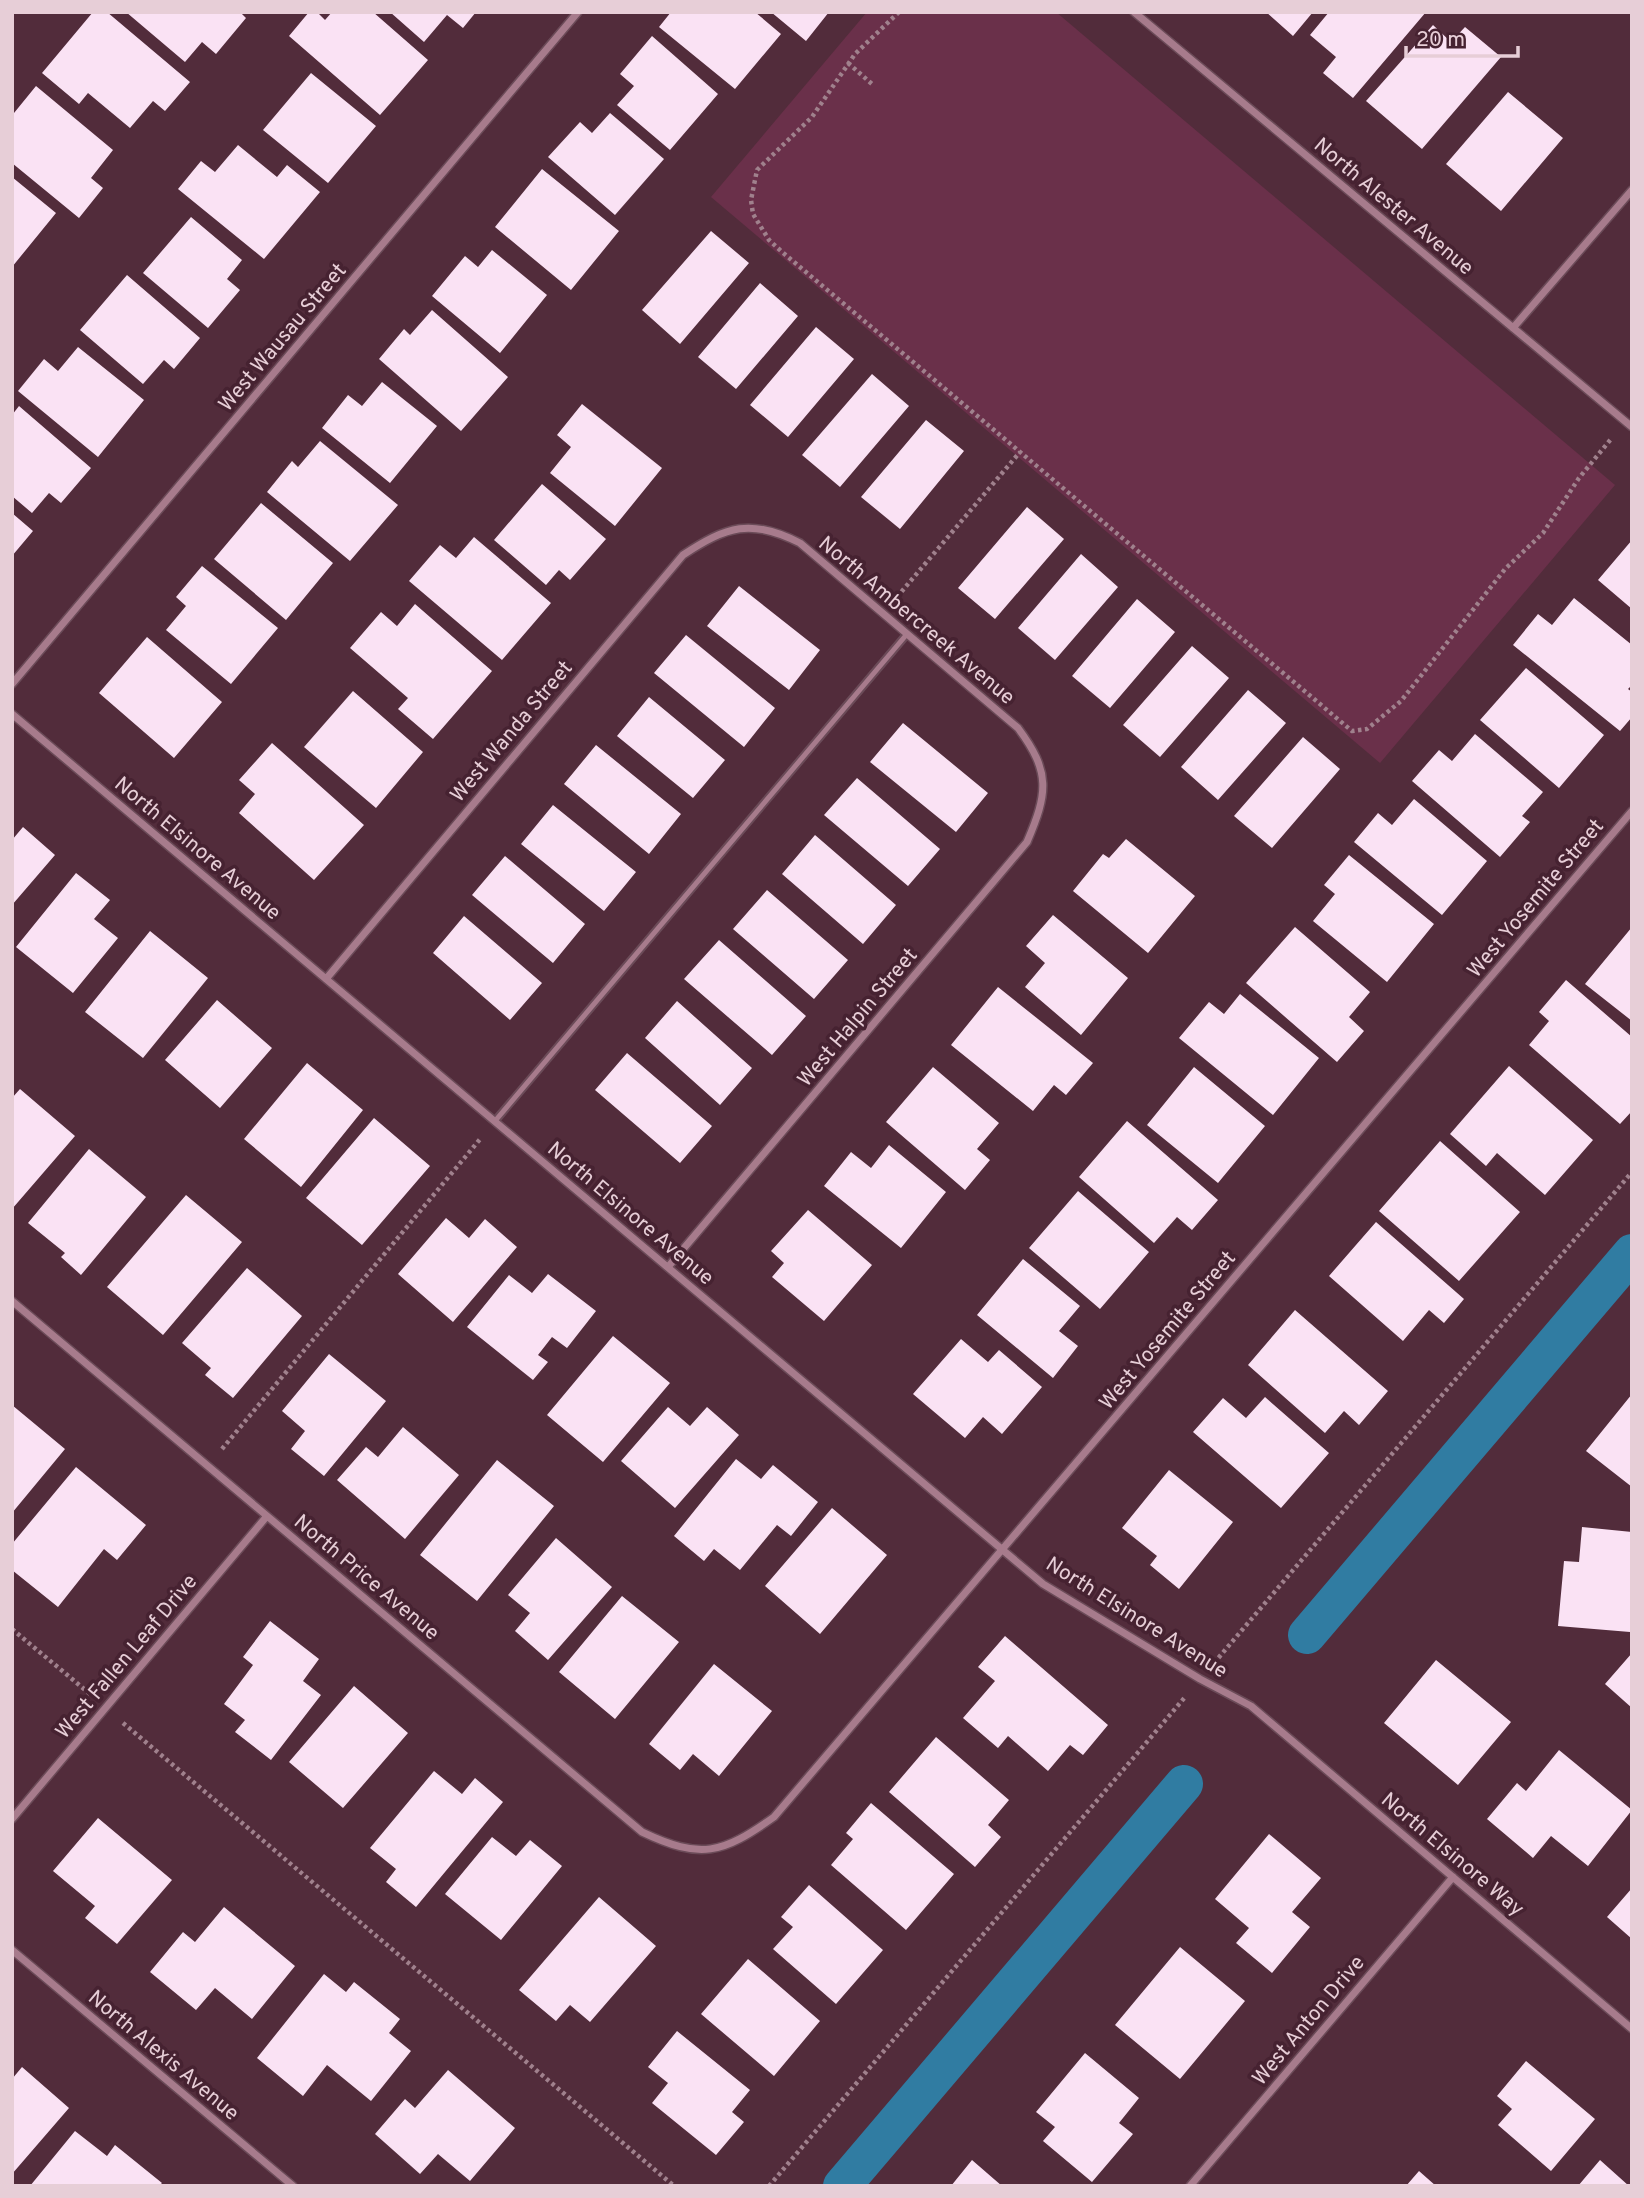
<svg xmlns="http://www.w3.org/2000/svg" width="1644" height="2198" viewBox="0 0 1644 2198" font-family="Overpass,sans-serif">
<rect width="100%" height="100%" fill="#522c3b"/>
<!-- green -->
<path fill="#6a304a" d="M 867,12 L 1056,12 L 1615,485 L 1380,763 L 711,197 Z"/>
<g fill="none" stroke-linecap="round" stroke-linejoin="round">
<!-- canal -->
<path stroke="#307ca2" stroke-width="38" d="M 1307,1635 L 1632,1253
M 842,2186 L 1184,1784"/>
</g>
<!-- building -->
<path fill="#fae2f4" d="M 93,12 L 107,12 L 190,82 L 165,111 L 153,101 L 130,128 L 88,93 L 79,104 L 42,73 Z
M 126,12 L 240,12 L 246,18 L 216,54 L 202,42 L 185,62 Z
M 309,12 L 317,12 L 325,20 L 332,12 L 373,12 L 428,60 L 380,115 L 289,36 Z
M 390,12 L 476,12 L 463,28 L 447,15 L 424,42 Z
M 671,12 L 755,12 L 781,34 L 735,89 L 659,27 Z
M 771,12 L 829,12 L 806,41 Z
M 1266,12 L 1313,12 L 1293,36 Z
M 1329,12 L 1426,12 L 1353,98 L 1323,73 L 1336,57 L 1310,35 Z
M 1433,25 L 1451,42 L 1465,27 L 1501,57 L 1422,149 L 1366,101 Z
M 652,36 L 718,94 L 670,150 L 617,105 L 634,86 L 620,74 Z
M 311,73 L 376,126 L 328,183 L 263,130 Z
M 36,86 L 113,150 L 91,178 L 103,188 L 79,218 L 12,163 L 12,112 L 14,113 Z
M 1508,92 L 1563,138 L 1501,211 L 1446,164 Z
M 610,113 L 664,159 L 615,215 L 548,157 L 580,122 L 592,133 Z
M 238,145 L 277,177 L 287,165 L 320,192 L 264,259 L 178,189 L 201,161 L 215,172 Z
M 542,169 L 619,231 L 571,290 L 495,227 Z
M 12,177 L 56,213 L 12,267 Z
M 191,217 L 242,260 L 227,279 L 240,290 L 208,328 L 143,273 Z
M 711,231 L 749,263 L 680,344 L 642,310 Z
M 492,250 L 547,295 L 500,353 L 432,296 L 465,256 L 478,267 Z
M 127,275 L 200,338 L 174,369 L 164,360 L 143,384 L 80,330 Z
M 760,283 L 798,316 L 736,389 L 698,357 Z
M 432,310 L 508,377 L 461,431 L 379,359 L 404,329 L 410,335 Z
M 816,327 L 854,359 L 788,437 L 750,405 Z
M 78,347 L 144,400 L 98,457 L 18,391 L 44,359 L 58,371 Z
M 872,374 L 909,406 L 840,487 L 802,455 Z
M 382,382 L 437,426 L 390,483 L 322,428 L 348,395 L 362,406 Z
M 582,404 L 662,468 L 615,526 L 550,473 L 571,447 L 557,435 Z
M 19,406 L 91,468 L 61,503 L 49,493 L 32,513 L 12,496 L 12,415 Z
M 926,420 L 964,451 L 900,529 L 861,497 Z
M 320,441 L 398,505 L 350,561 L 267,492 L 292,461 L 298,467 Z
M 542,484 L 606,539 L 570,580 L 559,570 L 546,585 L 494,540 Z
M 261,503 L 333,563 L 286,620 L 214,559 Z
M 1027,507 L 1064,539 L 995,619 L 958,588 Z
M 12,513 L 33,531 L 12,556 Z
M 474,537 L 551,603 L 502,660 L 409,581 L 440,545 L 456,558 Z
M 1632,540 L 1632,609 L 1598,580 Z
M 1081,554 L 1118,587 L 1055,660 L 1018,628 Z
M 202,566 L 278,628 L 231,684 L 166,630 L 186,606 L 176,597 Z
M 739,586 L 820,650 L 789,690 L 707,626 Z
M 1574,598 L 1632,645 L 1632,685 L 1628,689 L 1632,692 L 1632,717 L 1620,731 L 1513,645 L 1538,614 L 1552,625 Z
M 1137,599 L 1175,632 L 1110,708 L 1072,676 Z
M 415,604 L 492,671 L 433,739 L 398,709 L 408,698 L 350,648 L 381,612 L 397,626 Z
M 686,635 L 775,708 L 744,747 L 654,673 Z
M 147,637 L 222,702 L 174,758 L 99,693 Z
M 1192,646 L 1229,678 L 1160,757 L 1123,725 Z
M 1526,668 L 1604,735 L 1559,788 L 1480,720 Z
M 1248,690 L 1286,723 L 1218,800 L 1181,767 Z
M 353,691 L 423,752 L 376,808 L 304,747 Z
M 649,697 L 725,760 L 693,798 L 617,736 Z
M 903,723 L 988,793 L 956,832 L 870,762 Z
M 1475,734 L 1543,792 L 1522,816 L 1530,822 L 1500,857 L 1412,781 L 1439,750 L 1452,761 Z
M 1303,737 L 1340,769 L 1272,848 L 1234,816 Z
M 272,743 L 364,825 L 314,880 L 239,813 L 255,794 L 239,780 Z
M 596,745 L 681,814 L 649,854 L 564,784 Z
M 857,778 L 940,849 L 908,886 L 824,815 Z
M 1414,799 L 1487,861 L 1442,915 L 1354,842 L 1378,813 L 1392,825 Z
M 553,805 L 636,872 L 604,911 L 521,844 Z
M 23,827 L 55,855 L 12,905 L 12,840 Z
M 815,835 L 896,905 L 863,944 L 782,874 Z
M 1126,839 L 1195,896 L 1148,953 L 1073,891 L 1103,854 L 1109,858 Z
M 1349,855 L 1434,924 L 1387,982 L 1313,921 L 1335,894 L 1324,885 Z
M 505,856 L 585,924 L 553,963 L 472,895 Z
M 76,873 L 110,900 L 94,919 L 118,938 L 73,993 L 16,947 Z
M 767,890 L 848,960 L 814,999 L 733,929 Z
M 1053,915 L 1128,978 L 1081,1035 L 1025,987 L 1045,963 L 1026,946 Z
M 464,916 L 542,983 L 510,1020 L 433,953 Z
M 1295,927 L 1370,992 L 1349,1017 L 1364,1031 L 1337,1062 L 1246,983 Z
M 1632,927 L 1632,1021 L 1585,984 Z
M 150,931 L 208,978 L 143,1058 L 85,1012 Z
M 719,940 L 806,1016 L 772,1055 L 684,979 Z
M 1566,980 L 1632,1037 L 1632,1111 L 1620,1124 L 1529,1045 L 1549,1021 L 1539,1012 Z
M 998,987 L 1093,1063 L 1066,1095 L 1054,1085 L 1033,1111 L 951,1045 Z
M 1240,994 L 1319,1058 L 1273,1115 L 1179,1038 L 1209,1002 L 1224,1014 Z
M 217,1000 L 272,1048 L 220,1108 L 165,1060 Z
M 677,1001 L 752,1068 L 720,1105 L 645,1038 Z
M 627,1053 L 712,1126 L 680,1163 L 595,1090 Z
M 307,1063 L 363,1110 L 301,1187 L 244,1139 Z
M 1509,1066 L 1593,1140 L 1545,1195 L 1497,1153 L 1486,1166 L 1450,1134 Z
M 933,1067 L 999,1123 L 977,1149 L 990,1160 L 965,1190 L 886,1122 Z
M 1194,1067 L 1265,1126 L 1218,1183 L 1147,1125 Z
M 20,1089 L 75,1136 L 12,1209 L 12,1098 Z
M 374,1118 L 430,1166 L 362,1245 L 306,1198 Z
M 1127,1121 L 1218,1200 L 1192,1230 L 1177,1217 L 1154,1243 L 1079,1177 Z
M 1440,1141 L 1520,1212 L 1459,1281 L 1379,1211 Z
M 889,1145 L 946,1192 L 901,1248 L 824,1186 L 851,1152 L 871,1168 Z
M 89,1149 L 146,1197 L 81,1275 L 61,1257 L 65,1253 L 28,1223 Z
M 1078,1191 L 1149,1252 L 1100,1309 L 1029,1248 Z
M 186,1195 L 242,1242 L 163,1335 L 107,1287 Z
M 808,1210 L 872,1265 L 824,1321 L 772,1277 L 784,1263 L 771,1251 Z
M 446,1218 L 469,1238 L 485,1219 L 517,1247 L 453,1322 L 398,1274 Z
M 1376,1222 L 1464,1299 L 1444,1323 L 1429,1310 L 1403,1341 L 1329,1276 Z
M 1023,1259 L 1080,1306 L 1059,1331 L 1078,1346 L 1053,1378 L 977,1315 Z
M 247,1268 L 302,1316 L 233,1398 L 205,1375 L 211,1368 L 182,1343 Z
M 548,1274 L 596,1311 L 567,1348 L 552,1337 L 538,1355 L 548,1362 L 533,1380 L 467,1327 L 509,1275 L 532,1293 Z
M 1295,1310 L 1388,1391 L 1359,1425 L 1344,1411 L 1325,1433 L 1248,1365 Z
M 613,1336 L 670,1383 L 603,1462 L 547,1415 Z
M 961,1339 L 988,1362 L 999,1350 L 1042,1387 L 1002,1434 L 983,1417 L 965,1438 L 913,1394 Z
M 329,1354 L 386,1401 L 324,1476 L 291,1449 L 305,1431 L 282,1411 Z
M 1632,1394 L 1632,1487 L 1586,1451 Z
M 1265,1397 L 1329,1453 L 1281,1508 L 1193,1432 L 1223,1398 L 1246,1418 Z
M 12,1405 L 65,1449 L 12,1513 Z
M 668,1407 L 690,1426 L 707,1407 L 739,1435 L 675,1508 L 621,1461 Z
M 403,1427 L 459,1475 L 405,1539 L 337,1480 L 366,1447 L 378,1457 Z
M 736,1459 L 761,1479 L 773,1465 L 818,1502 L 791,1536 L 777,1525 L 740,1570 L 714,1549 L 704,1561 L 674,1536 Z
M 497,1460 L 554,1506 L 477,1601 L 420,1555 Z
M 76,1467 L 146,1525 L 117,1560 L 104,1549 L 58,1607 L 12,1570 L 12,1544 Z
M 1169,1470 L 1233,1522 L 1179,1589 L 1150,1565 L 1157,1556 L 1122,1528 Z
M 832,1508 L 887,1555 L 820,1634 L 765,1586 Z
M 1582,1527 L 1632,1532 L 1630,1632 L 1558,1626 L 1564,1561 L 1579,1562 Z
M 556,1538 L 612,1587 L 548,1660 L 515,1631 L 530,1613 L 508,1595 Z
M 622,1596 L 679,1642 L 615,1719 L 559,1672 Z
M 270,1621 L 319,1659 L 303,1681 L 321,1695 L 271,1760 L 235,1732 L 245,1720 L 224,1704 L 253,1665 L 243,1657 Z
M 1005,1636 L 1108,1725 L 1083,1755 L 1070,1745 L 1048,1771 L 1008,1736 L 998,1748 L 963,1718 L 995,1681 L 978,1667 Z
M 1632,1653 L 1632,1708 L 1605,1684 Z
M 1436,1660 L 1511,1722 L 1458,1785 L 1384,1723 Z
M 714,1664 L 772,1711 L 719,1776 L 693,1754 L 680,1770 L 649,1744 Z
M 354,1686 L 408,1733 L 343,1808 L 289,1762 Z
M 936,1737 L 1009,1800 L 988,1825 L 1001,1837 L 975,1867 L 889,1792 Z
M 1559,1750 L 1632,1810 L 1588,1866 L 1551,1836 L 1533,1858 L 1487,1819 L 1517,1783 L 1526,1791 Z
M 434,1771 L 462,1794 L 475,1778 L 503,1802 L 416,1907 L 386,1882 L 396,1869 L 370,1848 Z
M 871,1803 L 954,1874 L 906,1930 L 831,1865 L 853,1839 L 846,1833 Z
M 98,1818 L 172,1880 L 117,1944 L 85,1918 L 95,1906 L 53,1871 Z
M 1269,1834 L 1321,1878 L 1292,1912 L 1310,1927 L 1272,1973 L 1236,1943 L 1249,1928 L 1215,1899 Z
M 492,1837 L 516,1856 L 530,1840 L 562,1866 L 501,1940 L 445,1894 Z
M 809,1885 L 883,1950 L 836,2004 L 773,1949 L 793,1927 L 781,1917 Z
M 1632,1888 L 1632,1939 L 1607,1917 Z
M 599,1897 L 656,1946 L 590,2022 L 570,2005 L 556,2021 L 519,1990 Z
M 224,1907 L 295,1966 L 252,2019 L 215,1988 L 196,2010 L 150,1972 L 183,1932 L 195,1942 Z
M 1180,1947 L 1245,2001 L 1180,2079 L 1115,2025 Z
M 748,1959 L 820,2021 L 774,2076 L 701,2014 Z
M 324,1974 L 346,1992 L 354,1982 L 400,2019 L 389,2033 L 411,2051 L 371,2101 L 327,2065 L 303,2096 L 257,2058 Z
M 677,2031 L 750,2090 L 732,2112 L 744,2122 L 716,2155 L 652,2103 L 668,2083 L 648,2067 Z
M 1085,2053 L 1139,2098 L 1119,2123 L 1133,2134 L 1092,2182 L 1043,2141 L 1055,2127 L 1036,2112 Z
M 1526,2061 L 1595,2119 L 1551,2171 L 1498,2125 L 1512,2109 L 1497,2096 Z
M 22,2067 L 69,2108 L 12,2174 L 12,2079 Z
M 448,2070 L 515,2128 L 470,2181 L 438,2154 L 420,2174 L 375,2134 L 405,2099 L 415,2108 Z
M 75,2131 L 107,2156 L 115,2145 L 162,2183 L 159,2186 L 30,2186 Z
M 972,2160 L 1002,2186 L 951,2186 Z
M 1600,2160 L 1629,2186 L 1578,2186 Z
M 1419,2171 L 1436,2186 L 1406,2186 Z"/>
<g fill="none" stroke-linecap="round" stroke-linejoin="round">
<defs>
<path id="service" d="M 495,1121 L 907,634"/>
<path id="minor" d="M 1134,12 L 1632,427
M 1513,328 L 1632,190
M 12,684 L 578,12
M 12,714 L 1043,1584 L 1200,1679 L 1251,1706 L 1632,2029
M 326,979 L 683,555 C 727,526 751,518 800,543 L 1018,728 C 1051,772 1048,793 1027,842 L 668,1267
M 12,1301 L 642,1832 C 701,1860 722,1854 774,1817 L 1632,811
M 12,1819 L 267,1516
M 12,1950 L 293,2186
M 1190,2186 L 1453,1877"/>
</defs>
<!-- service casing -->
<use href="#service" stroke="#6b4b58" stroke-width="9"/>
<!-- minor casing -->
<use href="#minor" stroke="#6b4b58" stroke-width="10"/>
<!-- path -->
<path stroke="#a0818d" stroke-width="4.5" stroke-dasharray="3.5 3.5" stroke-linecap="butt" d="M 899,12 L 855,54 L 812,117 L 757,170 L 751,200 L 753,214 L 769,240 L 781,251 L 1352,731 L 1367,729 L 1401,701 L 1505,569 L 1543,533 L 1579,478 L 1611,439
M 848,63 L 872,84
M 897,597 L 1020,452
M 222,1449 L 481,1138
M 12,1629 L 90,1694
M 1214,1663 L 1632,1172
M 123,1723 L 674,2186
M 769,2186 L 1186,1696"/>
<!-- service -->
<use href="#service" stroke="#a77b8c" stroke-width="5"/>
<!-- minor -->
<use href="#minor" stroke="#a77b8c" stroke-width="7"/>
</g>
<g text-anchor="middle" stroke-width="7" stroke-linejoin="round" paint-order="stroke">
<!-- street labels -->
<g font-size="21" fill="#e7ced7" stroke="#462231">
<text transform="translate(1394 206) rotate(40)" y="7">North Alester Avenue</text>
<text transform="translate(282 337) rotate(-50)" y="7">West Wausau Street</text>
<text transform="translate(917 620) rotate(40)" y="7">North Ambercreek Avenue</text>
<text transform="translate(511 731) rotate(-50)" y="7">West Wanda Street</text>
<text transform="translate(198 848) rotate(40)" y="7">North Elsinore Avenue</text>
<text transform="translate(1535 898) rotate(-50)" y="7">West Yosemite Street</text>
<text transform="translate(857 1017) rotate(-50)" y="7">West Halpin Street</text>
<text transform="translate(631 1213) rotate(40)" y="7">North Elsinore Avenue</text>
<text transform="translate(1167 1330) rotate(-50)" y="7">West Yosemite Street</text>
<text transform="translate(367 1577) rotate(40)" y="7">North Price Avenue</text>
<text transform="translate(1137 1617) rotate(32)" y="7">North Elsinore Avenue</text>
<text transform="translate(126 1656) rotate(-50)" y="7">West Fallen Leaf Drive</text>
<text transform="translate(1453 1854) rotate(40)" y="7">North Elsinore Way</text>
<text transform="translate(1308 2020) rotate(-50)" y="7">West Anton Drive</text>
<text transform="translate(164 2055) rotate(40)" y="7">North Alexis Avenue</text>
</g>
</g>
<!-- border -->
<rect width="1644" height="2198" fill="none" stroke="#e7ced7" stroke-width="28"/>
<!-- scale -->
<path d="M1406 46v10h112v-10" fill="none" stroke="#e7ced7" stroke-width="3.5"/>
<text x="1416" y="46" font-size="21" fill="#e7ced7" stroke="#462231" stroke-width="5" paint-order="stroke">20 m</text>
</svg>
